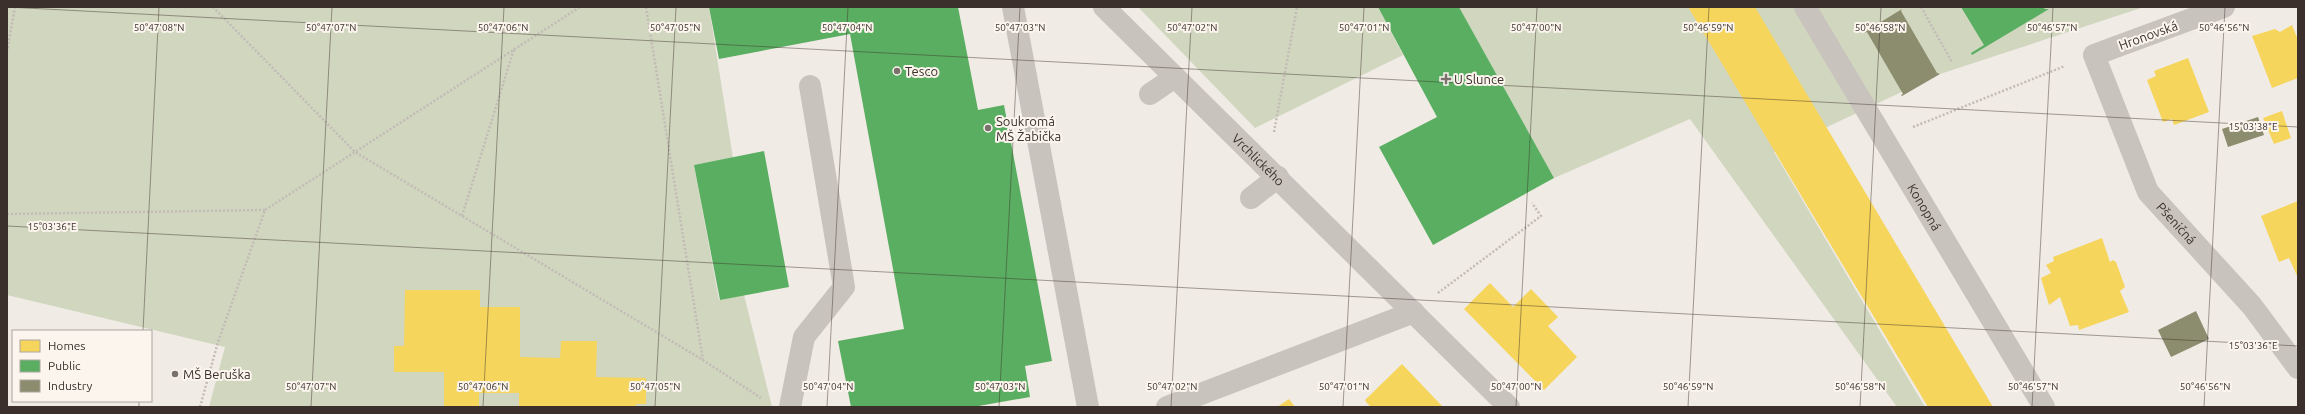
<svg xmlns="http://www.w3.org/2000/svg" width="2305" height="414" viewBox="0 0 2305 414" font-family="Ubuntu,sans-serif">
<rect width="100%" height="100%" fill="#f0ebe5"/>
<!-- green -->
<path fill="#d1d6bf" d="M 7,7 L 709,7 L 733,158 L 694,165 L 719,300 L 744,295 L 772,407 L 209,407 L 225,347 L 7,295 Z
M 1138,7 L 1378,7 L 1403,55 L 1255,128 Z
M 1459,7 L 2144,7 L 1940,74 L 1774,152 L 1925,407 L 1897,407 L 1690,119 L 1554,178 Z"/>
<!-- homes -->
<path fill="#f6d55c" d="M 1688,7 L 1755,7 L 1993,407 L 1928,407 Z
M 2292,25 L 2298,40 L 2298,78 L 2272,88 L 2252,36 L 2275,29 L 2280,32 Z
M 2188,58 L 2209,112 L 2174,125 L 2172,119 L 2163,122 L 2147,80 L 2156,76 L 2154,71 Z
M 2282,111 L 2291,138 L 2274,144 L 2263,118 Z
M 2298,201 L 2298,278 L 2289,258 L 2279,262 L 2261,216 Z
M 2102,238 L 2110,262 L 2113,260 L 2116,262 L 2125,287 L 2120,291 L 2129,312 L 2079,330 L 2078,325 L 2070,326 L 2060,297 L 2049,305 L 2041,278 L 2051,273 L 2046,265 L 2054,261 L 2053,257 Z
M 1490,283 L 1513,307 L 1531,289 L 1558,317 L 1548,326 L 1577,357 L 1544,390 L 1464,309 Z
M 405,290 L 480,290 L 480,307 L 520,307 L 520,357 L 560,358 L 561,341 L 597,341 L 596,377 L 646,378 L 646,404 L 636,404 L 636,407 L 519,407 L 519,393 L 479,393 L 479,407 L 444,407 L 444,372 L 394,372 L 394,346 L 404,346 Z
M 1402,364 L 1443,407 L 1371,407 L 1366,402 L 1365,400 Z
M 1289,399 L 1295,407 L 1277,407 Z"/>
<!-- public -->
<path fill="#5aae61" d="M 709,7 L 958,7 L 978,110 L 1004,105 L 1052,361 L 1025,366 L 1030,397 L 973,407 L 851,407 L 838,341 L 904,329 L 850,34 L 719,59 Z
M 1378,7 L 1459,7 L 1554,178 L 1433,245 L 1379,147 L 1437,117 Z
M 1961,7 L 2043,7 L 2045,9 L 2049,9 L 1972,55 L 1971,53 L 1984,45 Z
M 764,151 L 789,287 L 720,300 L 694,165 Z"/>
<!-- industry -->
<path fill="#8c8c6e" d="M 1902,9 L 1901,11 L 1937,73 L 1940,74 L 1902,96 L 1901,95 L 1903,94 L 1867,32 L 1863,33 Z
M 2258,117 L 2264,135 L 2228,147 L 2222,129 Z
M 2196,311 L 2209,339 L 2171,357 L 2158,330 Z"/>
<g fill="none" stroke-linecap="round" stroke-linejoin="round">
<!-- path -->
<path stroke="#c2bbb6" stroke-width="2.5" stroke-dasharray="2 2" stroke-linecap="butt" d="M 213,7 L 355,152 L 703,360 L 761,398
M 646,7 L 703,360
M 1921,7 L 1952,62
M 7,52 L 15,7
M 1913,127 L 2065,66
M 1274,132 L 1297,7
M 7,214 L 265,210
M 462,216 L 514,49
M 1438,293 L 1541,216 L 1532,203
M 200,407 L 218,342 L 265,210 L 580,7"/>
<!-- minor -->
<g stroke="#c9c3be" stroke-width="22">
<path d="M 1013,7 L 1088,407"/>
<path id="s1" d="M 1104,7 L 1509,407"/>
<path id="s2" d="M 1805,7 L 2044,407"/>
<path id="s3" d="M 2224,7 L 2094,55 L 2148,192 L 2252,306 L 2298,368"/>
<path d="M 1150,94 L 1175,77"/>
<path d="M 1251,198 L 1278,177"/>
<path d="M 790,407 L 804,337 L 844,287 L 810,86"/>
<path d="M 1167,407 L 1414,312"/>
</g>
</g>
<!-- ticks -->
<path fill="none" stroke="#3b302b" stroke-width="1" stroke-opacity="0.45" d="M 7,7 L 2298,127M 7,226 L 2298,346M 143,331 L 159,7M 139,407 L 139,401M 311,407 L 332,7M 483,407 L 504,7M 655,407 L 676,7M 827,407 L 848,7M 999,407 L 1020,7M 1171,407 L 1192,7M 1343,407 L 1364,7M 1516,407 L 1537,7M 1688,407 L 1709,7M 1860,407 L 1881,7M 2032,407 L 2053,7M 2204,407 L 2225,7"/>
<!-- markers -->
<g fill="#7a716c" stroke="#fbf5ee" stroke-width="1.5">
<circle cx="897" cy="71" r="4"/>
<path d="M1444 73h4v4h4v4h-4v4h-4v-4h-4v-4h4z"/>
<circle cx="988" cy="128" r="4"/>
<circle cx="175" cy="374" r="4"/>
</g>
<g text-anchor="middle" stroke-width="4" stroke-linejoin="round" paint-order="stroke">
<!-- street labels -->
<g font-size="13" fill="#3b302b" stroke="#fbf5ee">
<text transform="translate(2148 35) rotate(-20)" y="5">Hronovská</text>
<text dy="5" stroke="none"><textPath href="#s1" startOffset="217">Vrchlického</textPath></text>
<text dy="5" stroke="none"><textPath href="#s2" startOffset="233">Konopná</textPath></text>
<text dy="5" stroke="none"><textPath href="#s3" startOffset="328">Pšeničná</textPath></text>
</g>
<!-- poi labels -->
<g font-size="13" fill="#3b302b" stroke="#fbf5ee" text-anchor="start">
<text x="905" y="76">Tesco</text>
<text x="1454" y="84">U Slunce</text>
<text x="996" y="126">Soukromá<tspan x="996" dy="15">MŠ Žabička</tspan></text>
<text x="183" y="379">MŠ Beruška</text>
</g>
</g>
<g font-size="10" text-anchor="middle" fill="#3b302b" stroke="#fbf5ee" stroke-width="4" stroke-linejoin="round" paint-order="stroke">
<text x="159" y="31">50°47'08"N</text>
<text x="331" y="31">50°47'07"N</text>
<text x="503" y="31">50°47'06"N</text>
<text x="675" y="31">50°47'05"N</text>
<text x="847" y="31">50°47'04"N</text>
<text x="1020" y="31">50°47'03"N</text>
<text x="1192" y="31">50°47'02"N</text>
<text x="1364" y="31">50°47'01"N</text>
<text x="1536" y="31">50°47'00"N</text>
<text x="1708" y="31">50°46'59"N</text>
<text x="1880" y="31">50°46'58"N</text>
<text x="2052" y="31">50°46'57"N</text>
<text x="2224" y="31">50°46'56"N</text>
<text x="2253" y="130">15°03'38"E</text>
<text x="52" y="230">15°03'36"E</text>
<text x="2253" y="349">15°03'36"E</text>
<text x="311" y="390">50°47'07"N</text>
<text x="483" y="390">50°47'06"N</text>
<text x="655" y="390">50°47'05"N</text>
<text x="828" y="390">50°47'04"N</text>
<text x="1000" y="390">50°47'03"N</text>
<text x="1172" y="390">50°47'02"N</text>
<text x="1344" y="390">50°47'01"N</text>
<text x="1516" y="390">50°47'00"N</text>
<text x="1688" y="390">50°46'59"N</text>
<text x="1860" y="390">50°46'58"N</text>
<text x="2033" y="390">50°46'57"N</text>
<text x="2205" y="390">50°46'56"N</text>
</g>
<!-- border -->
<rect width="2305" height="414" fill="none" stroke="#3b302b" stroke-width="16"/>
<!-- legend -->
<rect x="12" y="330" width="140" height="72" fill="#fbf5ee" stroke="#aea6a0"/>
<rect x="20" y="340" width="20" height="12" fill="#f6d55c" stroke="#aea6a0"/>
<text x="48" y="350" font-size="12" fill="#3b302b">Homes</text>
<rect x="20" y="360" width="20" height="12" fill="#5aae61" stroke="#aea6a0"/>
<text x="48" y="370" font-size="12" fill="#3b302b">Public</text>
<rect x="20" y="380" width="20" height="12" fill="#8c8c6e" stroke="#aea6a0"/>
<text x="48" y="390" font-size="12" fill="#3b302b">Industry</text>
</svg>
